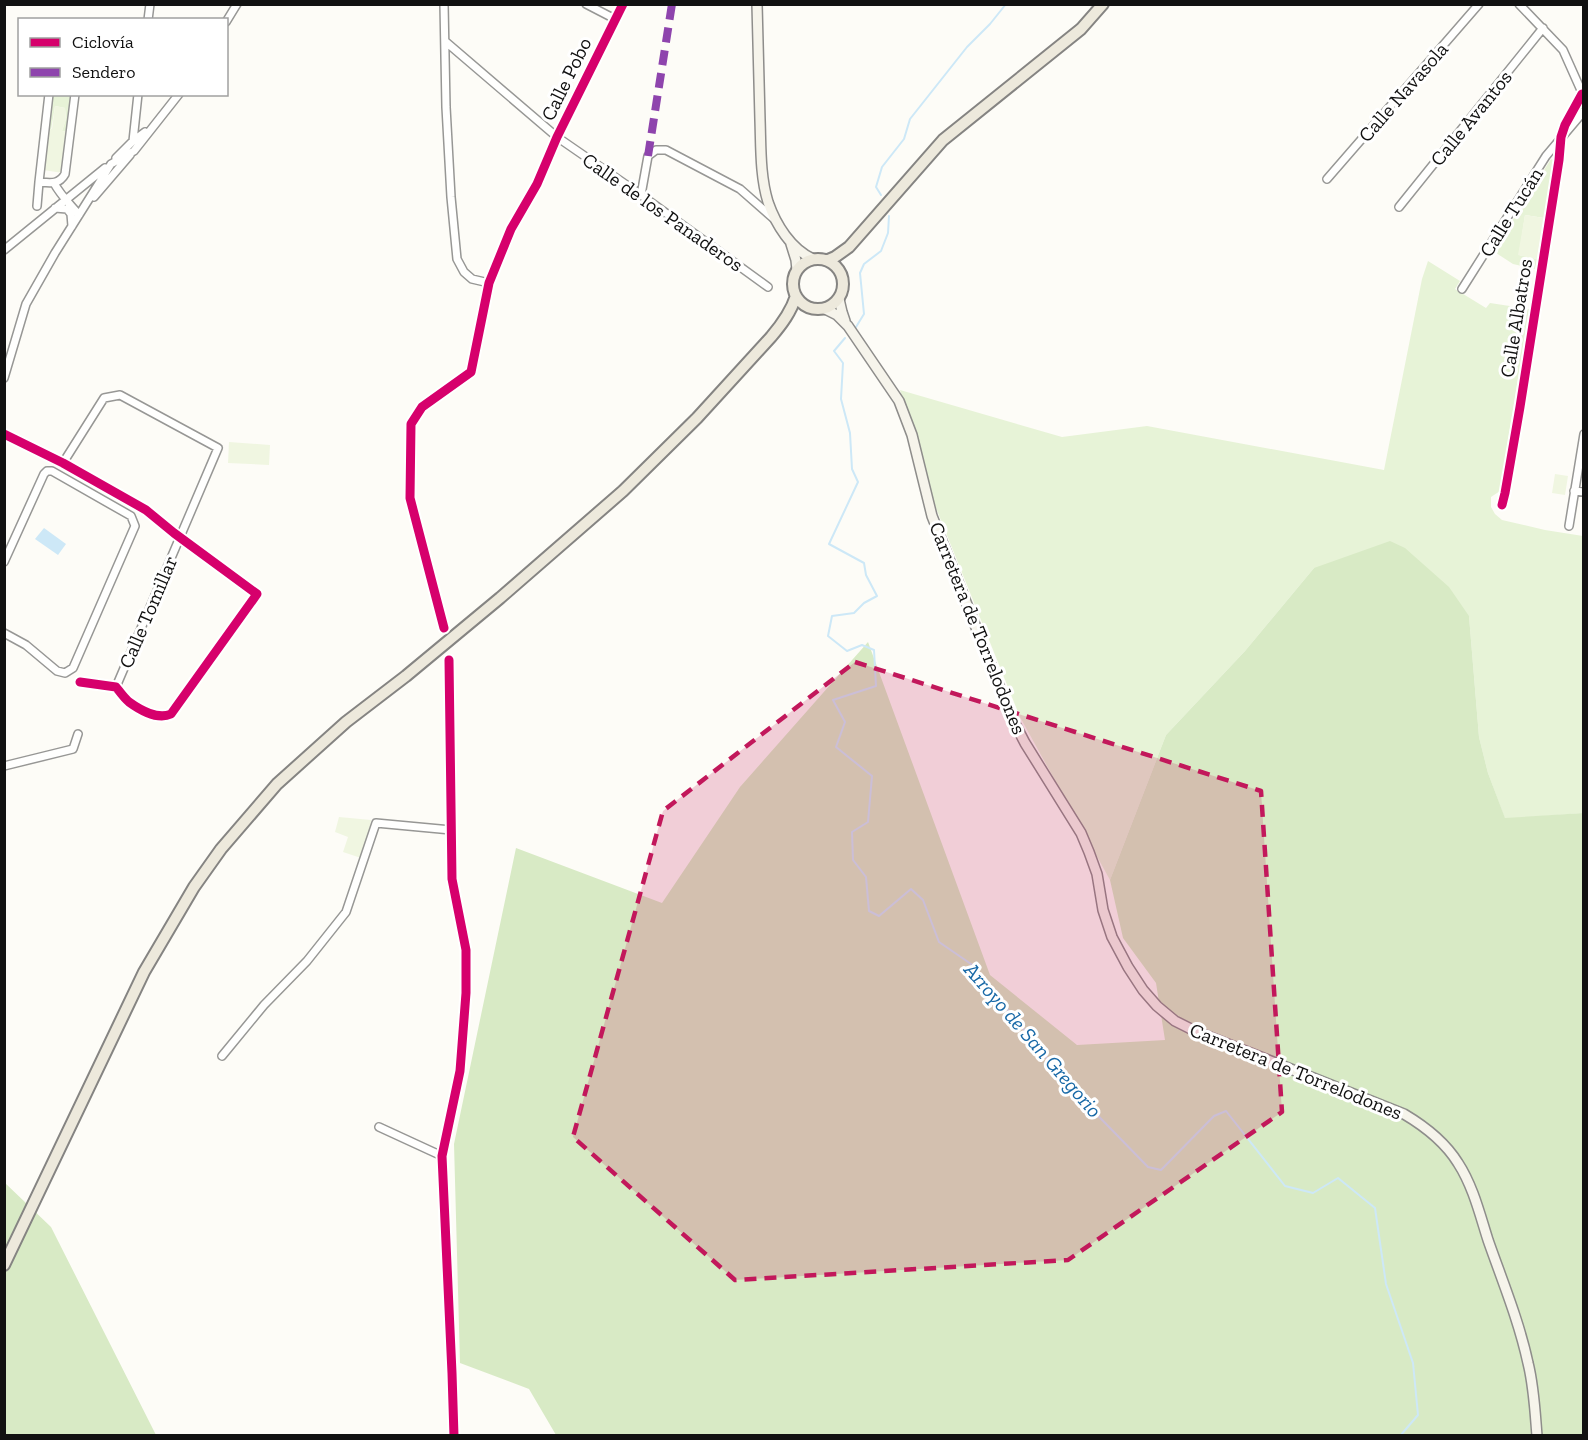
<svg xmlns="http://www.w3.org/2000/svg" width="1588" height="1440" viewBox="0 0 1588 1440" font-family="'Zilla Slab',serif">
<rect width="100%" height="100%" fill="#fdfcf7"/>
<!-- green -->
<path fill="#e7f3d7" d="M 53,95 L 72,95 L 67,132 L 62,131 L 66,119 L 65,108 L 55,106 L 51,130 L 48,129 Z
M 1551,159 L 1553,160 L 1544,218 L 1525,215 L 1519,255 L 1537,259 L 1535,269 L 1513,264 L 1493,251 Z
M 1428,261 L 1460,281 L 1455,289 L 1486,308 L 1490,303 L 1529,309 L 1500,491 L 1491,497 L 1491,507 L 1495,514 L 1502,520 L 1545,530 L 1583,536 L 1583,813 L 1505,819 L 1488,773 L 1479,737 L 1469,616 L 1314,568 L 1245,651 L 1166,735 L 1110,880 L 1020,717 L 936,508 L 900,390 L 1062,437 L 1147,426 L 1384,470 L 1422,279 Z"/>
<!-- forest -->
<path fill="#d8eac5" d="M 1390,541 L 1405,548 L 1449,587 L 1469,616 L 1479,737 L 1488,773 L 1505,818 L 1583,813 L 1583,1435 L 556,1435 L 529,1389 L 460,1363 L 454,1144 L 516,848 L 662,903 L 740,787 L 868,642 L 990,975 L 1077,1045 L 1165,1040 L 1156,983 L 1123,938 L 1110,880 L 1166,735 L 1245,651 L 1314,568 Z
M 4,1182 L 51,1227 L 156,1435 L 5,1435 Z"/>
<!-- pitch -->
<path fill="#f0f6e1" d="M 55,106 L 65,108 L 66,119 L 62,131 L 67,132 L 63,173 L 43,170 L 48,129 L 52,129 Z
M 1525,215 L 1544,218 L 1537,259 L 1518,255 Z
M 229,442 L 270,445 L 269,465 L 228,463 Z
M 1555,474 L 1568,476 L 1565,495 L 1552,493 Z
M 339,817 L 371,820 L 370,827 L 361,858 L 343,852 L 348,837 L 335,832 Z"/>
<!-- water -->
<path fill="#cde8f7" d="M 44,528 L 66,544 L 58,555 L 35,539 Z"/>
<g fill="none" stroke-linecap="round" stroke-linejoin="round">
<!-- stream -->
<path stroke="#cde8f7" stroke-width="2" d="M 881,195 L 876,187 L 882,167 L 904,139 L 910,119 L 967,47 L 990,24 L 1006,4
M 856,327 L 864,314 L 860,273 L 864,264 L 881,251 L 888,233 L 889,216
M 845,338 L 834,351 L 843,363 L 841,399 L 850,433 L 852,469 L 858,482 L 829,544 L 864,563 L 866,575 L 877,596 L 864,603 L 854,613 L 832,616 L 828,636 L 847,651 L 862,645 L 874,650 L 876,686 L 833,700 L 845,722 L 836,747 L 872,776 L 868,822 L 852,832 L 853,860 L 866,877 L 869,911 L 879,916 L 911,889 L 923,900 L 939,942 L 971,964 L 1072,1089 L 1148,1167 L 1161,1170 L 1214,1116 L 1226,1111 L 1285,1186 L 1313,1193 L 1338,1178 L 1375,1208 L 1386,1284 L 1413,1363 L 1418,1415 L 1400,1436"/>
<defs>
<path id="street" d="M 444,4 L 446,107 L 451,197 L 457,259 L 464,272 L 472,279 L 489,283
M 586,4 L 615,19
M 1519,4 L 1563,50 L 1584,97
M 148,20 L 150,4
M 226,22 L 237,4
M 446,42 L 557,137 L 641,195 L 768,287
M 49,94 L 39,182 C 50,183 59,185 65,174 L 75,94
M 133,141 L 138,94
M 116,158 L 133,141 L 145,132
M 1327,179 L 1479,4
M 54,183 C 61,196 70,204 79,215
M 641,195 L 648,156 L 656,150 L 666,150 L 740,189 L 773,218
M 94,197 L 130,155
M 37,206 L 39,182
M 1399,207 L 1543,28
M 55,208 L 67,209 L 71,214 L 72,226
M 4,250 L 105,168
M 1462,289 L 1546,156 L 1584,111
M 4,378 L 26,304 L 55,253 L 111,164 L 134,151 L 179,94
M 4,434 L 63,463 L 146,510 L 174,533 L 257,594 L 171,714 C 158,720 140,710 129,702 C 124,698 120,692 116,687 L 80,682
M 63,463 L 104,398 L 120,395 L 218,448 L 116,687
M 1574,491 L 1584,492
M 1502,505 L 1505,493 L 1520,407 L 1559,160 L 1561,137 L 1565,125 L 1582,94
M 1569,526 L 1584,434
M 4,562 L 44,474 L 47,471 L 52,471 L 131,516 L 135,526 L 73,668 L 65,673 L 57,671 L 26,645 L 4,633
M 444,628 L 410,498 L 411,424 L 422,407 L 471,372 L 489,283 L 511,229 L 537,184 L 557,137 L 623,4
M 449,660 L 452,879 L 466,950 L 466,993 L 460,1071 L 442,1156 L 452,1373 L 454,1436
M 4,766 L 73,749 L 78,734
M 222,1056 L 264,1005 L 307,961 L 346,912 L 376,823 L 451,830
M 379,1127 L 442,1156"/>
<path id="secondary" d="M 757,4 C 758,43 759,81 760,120 C 761,147 760,176 768,202 C 776,225 791,249 813,259
M 791,244 L 796,260 L 797,270
M 839,299 L 842,312 L 845,321
M 825,309 L 837,315 L 848,326 L 899,401 L 912,435 L 932,516 L 1011,716 L 1025,743 L 1081,833 L 1089,852 L 1097,874 L 1103,910 L 1112,937 L 1128,967 L 1143,990 L 1157,1006 L 1175,1021 L 1195,1031 L 1404,1114 C 1426,1127 1445,1142 1458,1163 C 1473,1186 1480,1215 1488,1240 C 1502,1280 1519,1321 1528,1363 C 1534,1387 1535,1411 1537,1436"/>
<path id="primary" d="M793 284a25 25 0 1 1 50 0a25 25 0 1 1-50 0Z
M 828,260 L 835,257 L 849,247 L 943,140 L 1081,29 L 1103,4
M 4,1265 L 144,972 L 194,887 L 221,849 L 277,784 L 346,722 L 406,676 L 500,598 L 623,491 L 697,418 L 771,337 C 782,324 791,312 796,296"/>
</defs>
<!-- street casing -->
<use href="#street" stroke="#979795" stroke-width="10"/>
<!-- secondary casing -->
<use href="#secondary" stroke="#8e8d8b" stroke-width="12"/>
<!-- primary casing -->
<use href="#primary" stroke="#858482" stroke-width="14"/>
<!-- street -->
<use href="#street" stroke="#fffffe" stroke-width="7"/>
<!-- secondary -->
<use href="#secondary" stroke="#f6f4eb" stroke-width="9"/>
<!-- primary -->
<use href="#primary" stroke="#ede9dc" stroke-width="10"/>
<!-- quiet -->
<path stroke="#8e44ad" stroke-width="8" stroke-dasharray="15 8" stroke-linecap="butt" d="M 648,156 L 672,4"/>
<defs>
<path id="cycleway" d="M 4,434 L 63,463 L 146,510 L 174,533 L 257,594 L 171,714 C 158,720 140,710 129,702 C 124,698 120,692 116,687 L 80,682
M 1502,505 L 1505,493 L 1520,407 L 1559,160 L 1561,137 L 1565,125 L 1582,94
M 444,628 L 410,498 L 411,424 L 422,407 L 471,372 L 489,283 L 511,229 L 537,184 L 557,137 L 623,4
M 449,660 L 452,879 L 466,950 L 466,993 L 460,1071 L 442,1156 L 452,1373 L 454,1436"/>
</defs>
<!-- cycleway casing -->
<use href="#cycleway" stroke="#fff" stroke-width="13"/>
<!-- cycleway -->
<use href="#cycleway" stroke="#d6006c" stroke-width="9"/>
</g>
<!-- marked area -->
<path fill="#c2185b" fill-opacity="0.2" stroke="#c2185b" stroke-width="4.5" stroke-dasharray="12 8" stroke-linejoin="round" d="M 855,662 L 1261,791 L 1282,1112 L 1068,1260 L 735,1280 L 573,1137 L 663,811 Z"/>
<g text-anchor="middle" stroke-width="6" stroke-linejoin="round" paint-order="stroke">
<!-- street labels -->
<g font-size="20" fill="#111" stroke="#fff">
<text transform="translate(566 79) rotate(-64)" y="7">Calle Pobo</text>
<text transform="translate(1403 92) rotate(-49)" y="7">Calle Navasola</text>
<text transform="translate(1471 118) rotate(-51)" y="7">Calle Avantos</text>
<text transform="translate(663 212) rotate(35)" y="7">Calle de los Panaderos</text>
<text transform="translate(1511 212) rotate(-58)" y="7">Calle Tucán</text>
<text transform="translate(1516 318) rotate(-81)" y="7">Calle Albatros</text>
<text transform="translate(148 612) rotate(-67)" y="7">Calle Tomillar</text>
<text transform="translate(978 628) rotate(68)" y="7">Carretera de Torrelodones</text>
<text transform="translate(1296 1071) rotate(22)" y="7">Carretera de Torrelodones</text>
</g>
<!-- water labels -->
<g font-size="21" font-style="italic" fill="#1768a6" stroke="#fff">
<text transform="translate(1033 1040) rotate(49)" y="7">Arroyo de San Gregorio</text>
</g>
</g>
<!-- border -->
<rect width="1588" height="1440" fill="none" stroke="#111111" stroke-width="12"/>
<!-- legend -->
<rect x="18" y="18" width="210" height="78" fill="#ffffff" stroke="#a0a0a0" stroke-width="1.5"/>
<rect x="30" y="38" width="30" height="9" fill="#d6006c" stroke="#a0a0a0" stroke-width="1.5"/>
<text x="72" y="48" font-size="18" fill="#111111">Ciclovía</text>
<rect x="30" y="68" width="30" height="9" fill="#8e44ad" stroke="#a0a0a0" stroke-width="1.5"/>
<text x="72" y="78" font-size="18" fill="#111111">Sendero</text>
</svg>
